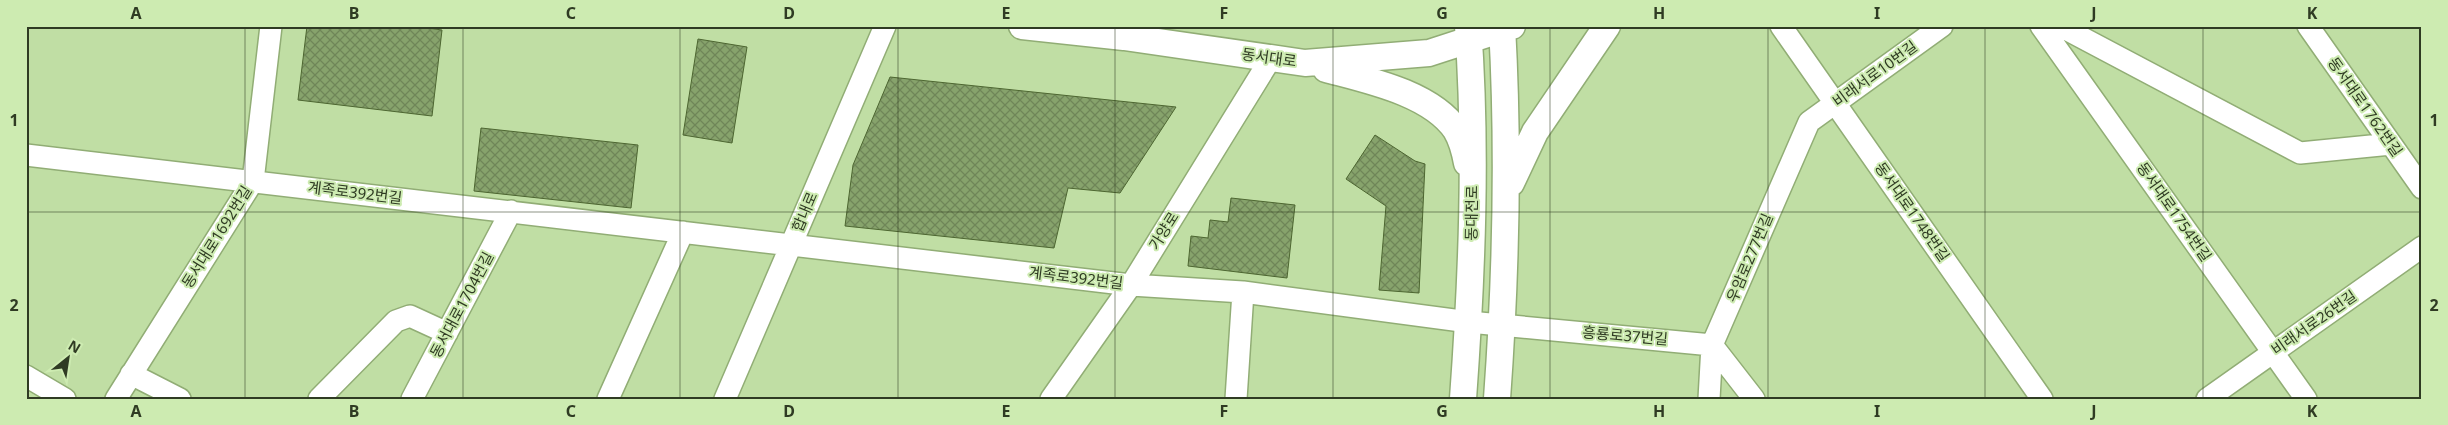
<svg xmlns="http://www.w3.org/2000/svg" width="2448" height="425" viewBox="0 0 2448 425" font-family="'Noto Sans','Noto Sans KR',sans-serif">
<defs>
<pattern id="building-cross-hatch" width="8" height="8" patternUnits="userSpaceOnUse" patternTransform="scale(1.25)"><rect width="8" height="8" fill="#87a36c"/><path d="M0 0l8 8M0 8l8-8" fill="none" stroke="#6f8658"/></pattern>
</defs>
<rect width="100%" height="100%" fill="#c0dea4"/>
<!-- building -->
<path fill="url(#building-cross-hatch)" stroke="#4d6631" d="M 307,26 L 413,26 L 442,30 L 432,116 L 298,100 Z
M 698,39 L 747,47 L 732,143 L 683,135 Z
M 890,77 L 1176,107 L 1120,193 L 1068,188 L 1054,248 L 845,226 L 853,165 Z
M 481,128 L 638,145 L 631,208 L 474,191 Z
M 1375,135 L 1415,161 L 1425,164 L 1419,293 L 1379,290 L 1386,206 L 1346,179 Z
M 1231,198 L 1295,205 L 1287,278 L 1188,266 L 1191,236 L 1208,238 L 1210,220 L 1228,222 Z"/>
<g fill="none" stroke-linecap="round" stroke-linejoin="round">
<defs>
<path id="minor" d="M 1781,26 L 2042,399
M 2041,26 L 2306,399
M 2060,26 L 2300,153 L 2391,144
M 2308,26 L 2422,188
M 26,155 L 1131,285 L 1243,292 L 1469,322 L 1712,345 L 1754,399
M 131,374 L 180,399
M 26,376 L 65,399
M 116,399 L 253,181 L 271,26
M 319,399 L 396,321 L 410,316 L 447,333
M 412,399 L 511,211
M 608,399 L 683,232
M 725,399 L 885,26
M 1051,399 L 1131,285 L 1271,58
M 1236,399 L 1243,292
M 1709,399 L 1712,345 L 1809,122 L 1942,26
M 2207,399 L 2422,247"/>
<path id="major" d="M 1022,26 L 1124,37 L 1305,63 L 1429,53 L 1512,26
M 1326,69 C 1367,80 1431,93 1456,130 C 1462,140 1465,152 1467,163
M 1511,183 L 1535,132 L 1607,26
M 1463,399 C 1472,275 1477,150 1468,26
M 1497,399 C 1506,275 1509,151 1502,26"/>
</defs>
<!-- minor casing -->
<use href="#minor" stroke="#91ad75" stroke-width="24"/>
<!-- major casing -->
<use href="#major" stroke="#91ad75" stroke-width="29"/>
<!-- minor -->
<use href="#minor" stroke="#fff" stroke-width="21"/>
<!-- major -->
<use href="#major" stroke="#fff" stroke-width="26"/>
</g>
<!-- grid -->
<path fill="none" stroke="#2f3b23" stroke-width="1" stroke-opacity="0.55" d="M 245,26 L 245,399M 463,26 L 463,399M 680,26 L 680,399M 898,26 L 898,399M 1115,26 L 1115,399M 1333,26 L 1333,399M 1550,26 L 1550,399M 1768,26 L 1768,399M 1985,26 L 1985,399M 2203,26 L 2203,399M 26,212 L 2422,212"/>
<g text-anchor="middle" stroke-width="4" stroke-linejoin="round" paint-order="stroke">
<!-- street labels -->
<g font-size="15" fill="#2f3b23" stroke="#cdebb1">
<text transform="translate(1269 58) rotate(8)" y="5">동서대로</text>
<text transform="translate(1875 74) rotate(-36)" y="5">비래서로10번길</text>
<text transform="translate(2365 107) rotate(55)" y="5">동서대로1762번길</text>
<text transform="translate(355 193) rotate(7)" y="5">계족로392번길</text>
<text transform="translate(805 212) rotate(-67)" y="5">합내로</text>
<text transform="translate(1912 212) rotate(55)" y="5">동서대로1748번길</text>
<text transform="translate(2174 212) rotate(55)" y="5">동서대로1754번길</text>
<text transform="translate(1472 213) rotate(-89)" y="5">동대전로</text>
<text transform="translate(1164 231) rotate(-58)" y="5">가양로</text>
<text transform="translate(217 237) rotate(-58)" y="5">동서대로1692번길</text>
<text transform="translate(1750 258) rotate(-67)" y="5">우암로277번길</text>
<text transform="translate(1076 278) rotate(7)" y="5">계족로392번길</text>
<text transform="translate(462 305) rotate(-62)" y="5">동서대로1704번길</text>
<text transform="translate(2314 323) rotate(-35)" y="5">비래서로26번길</text>
<text transform="translate(1625 336) rotate(5)" y="5">흥룡로37번길</text>
</g>
</g>
<!-- border -->
<rect width="2448" height="425" fill="none" stroke="#cdebb1" stroke-width="55"/>
<!-- north arrow -->
<g transform="translate(68 358) rotate(30)" stroke="#cdebb1" stroke-width="4" paint-order="stroke">
<path d="M0-4L9 19L0 12L-9 19Z" fill="#2f3b23"/>
<text y="-8" font-size="14" font-weight="bold" text-anchor="middle" fill="#2f3b23">N</text>
</g>
<rect x="28" y="28" width="2392" height="370" fill="none" stroke="#2f3b23" stroke-width="2"/>
<g font-size="16" text-anchor="middle" font-weight="bold" fill="#2f3b23">
<text x="136" y="19">A</text>
<text x="354" y="19">B</text>
<text x="571" y="19">C</text>
<text x="789" y="19">D</text>
<text x="1006" y="19">E</text>
<text x="1224" y="19">F</text>
<text x="1442" y="19">G</text>
<text x="1659" y="19">H</text>
<text x="1877" y="19">I</text>
<text x="2094" y="19">J</text>
<text x="2312" y="19">K</text>
<text x="14" y="126">1</text>
<text x="2434" y="126">1</text>
<text x="14" y="311">2</text>
<text x="2434" y="311">2</text>
<text x="136" y="417">A</text>
<text x="354" y="417">B</text>
<text x="571" y="417">C</text>
<text x="789" y="417">D</text>
<text x="1006" y="417">E</text>
<text x="1224" y="417">F</text>
<text x="1442" y="417">G</text>
<text x="1659" y="417">H</text>
<text x="1877" y="417">I</text>
<text x="2094" y="417">J</text>
<text x="2312" y="417">K</text>
</g>
</svg>
